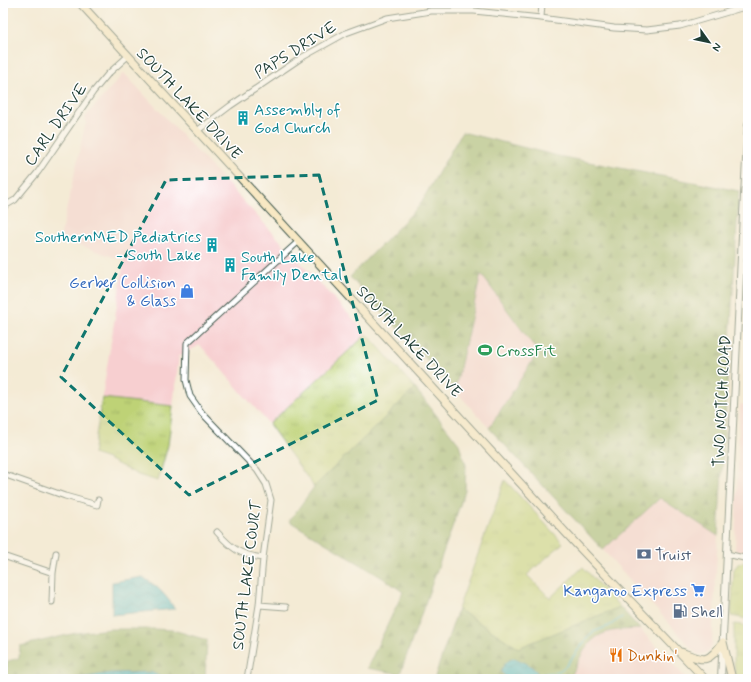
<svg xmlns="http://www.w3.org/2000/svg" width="751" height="682" viewBox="0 0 751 682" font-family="Mynerve,sans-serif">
<defs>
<pattern id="grass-tufts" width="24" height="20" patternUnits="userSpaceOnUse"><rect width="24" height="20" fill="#bed276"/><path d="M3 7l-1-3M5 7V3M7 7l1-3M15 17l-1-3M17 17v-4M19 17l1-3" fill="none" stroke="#a3b567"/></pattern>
<pattern id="forest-firs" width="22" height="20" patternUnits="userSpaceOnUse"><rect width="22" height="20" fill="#96b467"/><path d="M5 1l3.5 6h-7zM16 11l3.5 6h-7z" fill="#7a9456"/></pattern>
<pattern id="water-waves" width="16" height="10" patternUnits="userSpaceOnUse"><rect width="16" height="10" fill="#4ab7c6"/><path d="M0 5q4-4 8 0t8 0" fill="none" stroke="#3d96a2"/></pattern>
</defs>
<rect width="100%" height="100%" fill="#fff"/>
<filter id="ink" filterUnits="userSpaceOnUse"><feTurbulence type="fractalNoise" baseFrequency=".025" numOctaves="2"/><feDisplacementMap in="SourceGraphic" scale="8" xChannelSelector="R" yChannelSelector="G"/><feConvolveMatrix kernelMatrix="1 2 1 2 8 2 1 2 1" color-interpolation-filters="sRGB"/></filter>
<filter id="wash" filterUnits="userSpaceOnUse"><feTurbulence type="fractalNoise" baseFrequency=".012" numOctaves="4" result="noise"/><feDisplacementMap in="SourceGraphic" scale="16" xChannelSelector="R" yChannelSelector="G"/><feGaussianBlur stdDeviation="0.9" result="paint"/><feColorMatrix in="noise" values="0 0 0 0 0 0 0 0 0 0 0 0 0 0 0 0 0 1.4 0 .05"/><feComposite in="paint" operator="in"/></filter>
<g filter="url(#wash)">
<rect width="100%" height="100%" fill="#f4ebd6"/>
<!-- built -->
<path fill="#f7cfd0" d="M 124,73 L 367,334 L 269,424 L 200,345 L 179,356 L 173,406 L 102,398 L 124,261 L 60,238 L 86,122 L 84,118 Z
M 480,273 L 538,352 L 489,428 L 455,390 Z
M 740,404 L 748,406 L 748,555 L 735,551 Z
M 660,498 L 718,536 L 712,645 L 710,650 L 703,654 L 698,654 L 693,650 L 603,550 Z
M 640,629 L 687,679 L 570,679 L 582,654 L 591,641 L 605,632 Z"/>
<!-- grass -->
<path fill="url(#grass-tufts)" stroke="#6e8855" d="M 367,334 L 415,388 L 314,487 L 269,424 Z
M 102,398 L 173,406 L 168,445 L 158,481 L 138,475 L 108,459 L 93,454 Z
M 505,480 L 563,543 L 527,575 L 550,598 L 583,567 L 620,607 L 518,648 L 458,609 Z
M 745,562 L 748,563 L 748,619 L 731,616 L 734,569 L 739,563 Z
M 734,624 L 743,625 L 748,627 L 748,650 L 745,661 L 748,666 L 748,679 L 736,679 L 735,677 L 734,660 Z"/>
<!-- forest -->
<path fill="url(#forest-firs)" stroke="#5a784e" d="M 462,132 L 558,156 L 739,191 L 718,536 L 660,498 L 603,550 L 489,428 L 538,352 L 481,274 L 455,390 L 350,277 L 419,206 Z
M 415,388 L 459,444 L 466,465 L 465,491 L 400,674 L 367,668 L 403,592 L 386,580 L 289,521 L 314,487 Z
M 620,607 L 640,629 C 630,630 614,629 605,633 C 586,639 578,662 570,679 L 434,679 L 458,609 L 518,648 Z
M 110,629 L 154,629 L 173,630 L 207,640 L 205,679 L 3,679 L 3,672 L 8,661 L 19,658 L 20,646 L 76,633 Z"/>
<!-- water -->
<path fill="url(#water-waves)" stroke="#347a7d" d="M 142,577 C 158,586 165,594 175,609 L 112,615 L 112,582 Z
M 514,658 C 523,661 540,669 539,679 L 508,679 L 501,672 C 502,665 508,660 514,658 Z
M 151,672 L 165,679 L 62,679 L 74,679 L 110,673 Z"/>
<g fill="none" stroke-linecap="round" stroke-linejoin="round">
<!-- stream -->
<path stroke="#4ab7c6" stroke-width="1.5" d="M 539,675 L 559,671 L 566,666 L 588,637 L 593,632 L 609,626 L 622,617"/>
</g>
</g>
<g filter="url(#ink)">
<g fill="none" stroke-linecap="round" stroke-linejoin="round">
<defs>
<path id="minor" d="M 541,18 L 542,3
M 197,131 L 230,106 L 301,58 L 346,33 L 387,18 L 431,11 L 474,11 L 541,18 L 614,28 L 647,30 L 680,26 L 694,22 L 748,6
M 3,207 L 15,200 L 38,172 L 93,92 L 108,74 L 128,56
M 3,474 L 65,496 L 97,505 L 98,500
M 217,532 C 232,549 240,555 263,558
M 727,554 L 748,559
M 3,556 L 53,573
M 52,602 L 53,573 L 56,553
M 259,605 L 286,607
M 247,679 L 259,605 L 263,558 L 271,500 L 266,484 L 257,470 L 202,413 L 190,396 L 186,380 L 187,343 L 299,241"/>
<path id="tertiary" d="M 721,679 L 743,214 L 748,124"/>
<path id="secondary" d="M 80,3 L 578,546 L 705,679
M 723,642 L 732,679
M 681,652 C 705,661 707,664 723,642"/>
</defs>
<!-- minor casing -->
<use href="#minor" stroke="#3f574c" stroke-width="7"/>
<!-- tertiary casing -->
<use href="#tertiary" stroke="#3f574c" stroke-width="8"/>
<!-- secondary casing -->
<use href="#secondary" stroke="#3f574c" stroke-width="9"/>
<!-- minor -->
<use href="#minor" stroke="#fff" stroke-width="5"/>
<!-- tertiary -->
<use href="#tertiary" stroke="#fff" stroke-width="6"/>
<!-- secondary -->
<use href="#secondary" stroke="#f8e8c3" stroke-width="7"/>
</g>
</g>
<!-- marked area -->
<path d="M0 0H751V682H0ZM 319,175 L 378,400 L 189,495 L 61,377 L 166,180 Z" fill="#f4ebd6" fill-opacity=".55" fill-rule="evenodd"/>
<path fill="none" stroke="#0f766e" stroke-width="3" stroke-dasharray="8 5" stroke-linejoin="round" d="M 319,175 L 378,400 L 189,495 L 61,377 L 166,180 Z"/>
<!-- icons -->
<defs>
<symbol id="building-bare" viewBox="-9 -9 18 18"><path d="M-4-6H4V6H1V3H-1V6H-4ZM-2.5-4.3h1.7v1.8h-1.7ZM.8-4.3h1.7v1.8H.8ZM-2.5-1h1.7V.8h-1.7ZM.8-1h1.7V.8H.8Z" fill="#0f9aa8" stroke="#fff" stroke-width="2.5" paint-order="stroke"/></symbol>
<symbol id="shop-bare" viewBox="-9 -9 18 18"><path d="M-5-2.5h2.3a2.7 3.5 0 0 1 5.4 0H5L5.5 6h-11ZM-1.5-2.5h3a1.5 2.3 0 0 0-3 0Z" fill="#3f7fe0" stroke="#fff" stroke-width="2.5" paint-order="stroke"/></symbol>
<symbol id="stadium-bare" viewBox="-9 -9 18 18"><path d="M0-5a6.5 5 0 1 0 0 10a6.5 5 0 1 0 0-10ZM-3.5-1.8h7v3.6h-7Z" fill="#2e9e5b" stroke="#fff" stroke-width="2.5" paint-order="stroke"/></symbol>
<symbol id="bank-bare" viewBox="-9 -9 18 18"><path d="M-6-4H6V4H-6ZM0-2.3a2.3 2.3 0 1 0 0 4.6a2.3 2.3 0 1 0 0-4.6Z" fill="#5c6f8a" stroke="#fff" stroke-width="2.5" paint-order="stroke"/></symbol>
<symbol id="supermarket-bare" viewBox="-9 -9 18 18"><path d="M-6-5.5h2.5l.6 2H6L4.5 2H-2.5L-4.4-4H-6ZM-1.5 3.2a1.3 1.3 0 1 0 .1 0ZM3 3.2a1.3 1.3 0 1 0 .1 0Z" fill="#3f7fe0" stroke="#fff" stroke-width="2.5" paint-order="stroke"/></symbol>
<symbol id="fuel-bare" viewBox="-9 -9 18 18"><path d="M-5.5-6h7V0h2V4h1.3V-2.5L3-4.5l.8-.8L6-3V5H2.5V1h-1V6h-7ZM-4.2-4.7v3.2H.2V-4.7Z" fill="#5c6f8a" stroke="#fff" stroke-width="2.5" paint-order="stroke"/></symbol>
<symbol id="restaurant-bare" viewBox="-9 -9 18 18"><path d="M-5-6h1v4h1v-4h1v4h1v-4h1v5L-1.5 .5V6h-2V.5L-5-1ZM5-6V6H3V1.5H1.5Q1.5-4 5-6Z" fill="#e8710a" stroke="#fff" stroke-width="2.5" paint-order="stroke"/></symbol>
</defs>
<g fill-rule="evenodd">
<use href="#building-bare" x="233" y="108" width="20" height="20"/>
<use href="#building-bare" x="202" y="235" width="20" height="20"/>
<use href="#building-bare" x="220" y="255" width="20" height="20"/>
<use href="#shop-bare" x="177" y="281" width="20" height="20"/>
<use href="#stadium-bare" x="475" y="340" width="20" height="20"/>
<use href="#bank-bare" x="634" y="544" width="20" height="20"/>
<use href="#supermarket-bare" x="688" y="580" width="20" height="20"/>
<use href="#fuel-bare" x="670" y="601" width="20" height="20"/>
<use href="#restaurant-bare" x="606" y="645" width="20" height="20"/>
</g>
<g text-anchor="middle" stroke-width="3" stroke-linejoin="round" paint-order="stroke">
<!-- street labels -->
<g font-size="16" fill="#1f3d34" stroke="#fff">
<text transform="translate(295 49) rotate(-32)" y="6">PAPS DRIVE</text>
<text transform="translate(190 103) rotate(47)" y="6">SOUTH LAKE DRIVE</text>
<text transform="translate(55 124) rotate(-55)" y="6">CARL DRIVE</text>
<text transform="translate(410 341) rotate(47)" y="6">SOUTH LAKE DRIVE</text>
<text transform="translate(721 401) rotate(-87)" y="6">TWO NOTCH ROAD</text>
<text transform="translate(246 575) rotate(-83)" y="6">SOUTH LAKE COURT</text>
</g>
<!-- culture labels -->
<g font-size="16" fill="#0d838f" stroke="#fff" text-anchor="start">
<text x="254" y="115">Assembly of<tspan x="254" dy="18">God Church</tspan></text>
<text x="201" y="242" text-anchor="end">SouthernMED Pediatrics<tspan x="201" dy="18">- South Lake</tspan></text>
<text x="241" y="262">South Lake<tspan x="241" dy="18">Family Dental</tspan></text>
</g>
<!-- shop labels -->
<g font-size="16" fill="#366cbe" stroke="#fff" text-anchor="end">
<text x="176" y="288">Gerber Collision<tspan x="176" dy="18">&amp; Glass</tspan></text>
<text x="687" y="596">Kangaroo Express</text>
</g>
<!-- leisure labels -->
<g font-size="16" fill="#27864d" stroke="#fff" text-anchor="start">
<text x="496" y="356">CrossFit</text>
</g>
<!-- service labels -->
<g font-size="16" fill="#4e5e75" stroke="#fff" text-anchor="start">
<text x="655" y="560">Truist</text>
<text x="691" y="617">Shell</text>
</g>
<!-- food labels -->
<g font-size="16" fill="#c56008" stroke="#fff" text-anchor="start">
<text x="627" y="661">Dunkin'</text>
</g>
</g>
<!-- margin -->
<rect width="751" height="682" fill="none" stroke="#fff" stroke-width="16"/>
<!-- north arrow -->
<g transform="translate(709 42) rotate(123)" stroke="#ffffff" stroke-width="3" paint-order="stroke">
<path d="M0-3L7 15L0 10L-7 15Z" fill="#1f3d34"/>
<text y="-6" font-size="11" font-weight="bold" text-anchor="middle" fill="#1f3d34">N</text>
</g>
</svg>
